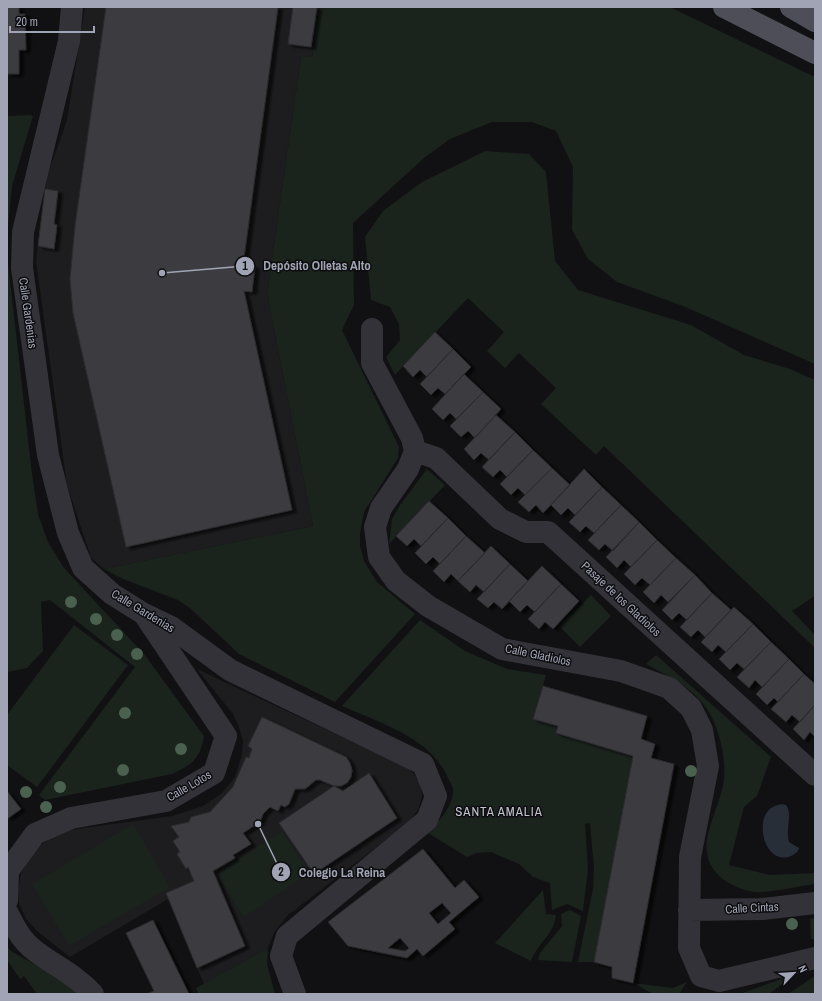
<svg xmlns="http://www.w3.org/2000/svg" width="822" height="1001" viewBox="0 0 822 1001" font-family="'Archivo Narrow',sans-serif">
<defs>
<filter id="shadow"><feDropShadow dx="4.5" dy="2.5" stdDeviation="1" flood-color="#0009"/></filter>
</defs>
<rect width="100%" height="100%" fill="#111113"/>
<!-- built -->
<path fill="#1d1d20" d="M 85,7 L 319,7 L 312,57 L 301,57 L 267,294 L 313,526 L 104,569 L 91,558 L 67,485 L 36,261 L 45,189 L 50,168 L 67,120 Z
M 197,669 L 406,767 L 414,774 L 420,784 L 422,796 L 418,810 L 409,822 L 287,916 L 274,933 L 268,948 L 204,984 L 168,899 L 70,957 L 37,931 L 26,919 L 19,903 L 18,890 L 21,873 L 30,856 L 39,846 L 52,838 L 69,830 L 172,816 L 203,806 L 221,794 L 235,777 L 242,754 L 243,741 L 239,727 L 233,714 Z"/>
<!-- green -->
<path fill="#1b231d" d="M 319,7 L 670,7 L 815,77 L 815,364 L 683,306 L 617,282 L 588,259 L 572,230 L 573,167 L 556,131 L 532,122 L 492,122 L 450,139 L 424,158 L 353,223 L 354,305 L 342,330 L 399,447 L 398,458 L 364,512 L 360,533 L 360,546 L 364,561 L 377,582 L 415,614 L 335,702 L 239,654 L 191,609 L 178,600 L 123,579 L 104,569 L 313,526 L 267,294 L 301,57 L 312,57 Z
M 30,115 L 33,116 L 12,186 L 7,238 L 7,116 Z
M 485,151 L 529,154 L 546,172 L 555,261 L 578,290 L 691,325 L 744,355 L 790,369 L 815,380 L 815,596 L 792,611 L 815,635 L 815,648 L 604,446 L 596,455 L 541,404 L 556,388 L 519,353 L 505,368 L 487,351 L 504,332 L 468,298 L 395,375 L 386,357 L 400,340 L 399,324 L 390,307 L 371,300 L 365,237 L 383,211 L 422,182 Z
M 7,254 L 32,474 L 38,514 L 48,542 L 64,568 L 144,654 L 204,736 C 200,759 193,764 172,774 L 45,800 L 39,795 L 135,667 L 50,600 L 41,602 L 43,651 L 27,668 L 7,672 Z
M 427,469 L 445,485 L 389,544 L 392,519 L 400,505 Z
M 591,595 L 611,616 L 580,647 L 559,626 Z
M 420,620 L 465,651 L 507,669 L 546,675 L 533,718 L 558,726 L 556,733 L 633,756 L 594,962 L 578,962 L 593,889 L 594,868 L 590,823 L 585,824 L 588,869 L 583,911 L 567,904 L 552,910 L 550,883 L 533,877 L 519,864 L 491,852 L 477,853 L 467,857 L 428,833 C 438,822 452,808 453,792 C 454,788 450,782 448,778 C 430,737 380,723 342,706 Z
M 74,625 L 128,665 L 37,787 L 7,765 L 7,715 Z
M 656,655 L 771,757 L 757,796 L 744,807 L 729,865 L 770,875 L 815,873 L 815,884 C 800,886 769,893 755,892 C 744,891 733,886 724,880 C 687,852 720,814 724,779 C 726,757 719,727 707,709 C 693,688 668,676 646,664 Z
M 133,824 L 170,887 L 69,946 L 32,884 Z
M 282,831 L 310,873 L 244,917 L 216,874 Z
M 543,890 L 546,914 L 556,915 C 554,935 538,942 531,961 L 495,943 Z
M 570,910 L 581,916 L 572,962 L 538,960 L 540,953 L 562,926 L 561,914 Z
M 815,918 L 815,939 L 811,939 L 810,919 Z
M 7,946 L 11,951 L 57,977 L 78,994 L 37,994 L 24,976 L 20,979 L 7,960 Z
M 268,948 L 267,964 L 275,994 L 199,994 L 196,988 Z
M 797,973 L 769,994 L 740,994 Z
M 815,976 L 815,993 L 788,994 Z
M 687,982 L 679,994 L 653,994 L 633,983 L 673,988 Z"/>
<!-- water -->
<path fill="#272e38" d="M 782,804 L 786,805 C 793,814 785,829 789,842 L 799,848 C 798,852 795,854 791,856 C 767,866 755,826 768,811 C 771,807 777,805 782,804 Z"/>
<!-- building -->
<path fill="#3b3b41" stroke="#2c2b2f" fill-rule="evenodd" filter="url(#shadow)" d="M 7,7 L 19,7 L 19,14 L 25,14 L 26,50 L 19,50 L 19,74 L 7,74 Z
M 106,7 L 278,7 L 243,265 L 255,266 L 252,292 L 244,291 L 292,510 L 126,547 L 73,313 L 70,279 L 75,226 Z
M 293,7 L 317,7 L 311,47 L 288,44 Z
M 45,189 L 58,191 L 54,224 L 57,225 L 54,249 L 38,246 Z
M 435,332 L 453,349 L 427,377 L 420,370 L 413,377 L 403,366 Z
M 453,349 L 471,367 L 445,394 L 438,388 L 431,395 L 420,384 Z
M 464,374 L 483,392 L 456,419 L 450,413 L 443,420 L 432,409 Z
M 483,392 L 501,409 L 475,438 L 468,431 L 461,437 L 450,426 Z
M 496,415 L 515,432 L 489,460 L 481,453 L 474,460 L 464,449 Z
M 515,432 L 533,450 L 507,477 L 500,470 L 493,477 L 482,467 Z
M 533,450 L 552,468 L 525,495 L 518,488 L 511,495 L 500,484 Z
M 552,468 L 570,485 L 543,513 L 536,505 L 529,512 L 518,502 Z
M 584,469 L 602,487 L 575,515 L 568,508 L 561,515 L 551,505 Z
M 602,487 L 621,505 L 594,533 L 586,526 L 580,532 L 569,522 Z
M 429,501 L 448,518 L 421,546 L 414,539 L 407,546 L 396,536 Z
M 621,505 L 639,522 L 613,551 L 605,544 L 599,550 L 588,540 Z
M 448,518 L 466,536 L 440,564 L 433,557 L 426,564 L 415,553 Z
M 639,522 L 657,540 L 631,567 L 624,560 L 617,568 L 606,557 Z
M 466,536 L 485,553 L 458,581 L 451,574 L 444,582 L 433,571 Z
M 657,540 L 676,558 L 650,585 L 642,578 L 635,585 L 624,574 Z
M 491,546 L 510,564 L 484,592 L 476,585 L 470,592 L 458,581 Z
M 676,558 L 695,575 L 668,602 L 661,595 L 654,603 L 643,592 Z
M 510,564 L 528,581 L 502,609 L 494,602 L 488,608 L 477,599 Z
M 542,566 L 561,584 L 535,612 L 527,605 L 520,612 L 509,601 Z
M 695,575 L 712,593 L 687,620 L 679,613 L 672,620 L 662,610 Z
M 561,584 L 579,601 L 553,629 L 545,622 L 539,629 L 528,619 Z
M 712,593 L 731,610 L 705,637 L 698,630 L 691,637 L 680,627 Z
M 734,607 L 753,624 L 726,652 L 718,645 L 712,652 L 701,642 Z
M 753,624 L 771,642 L 744,669 L 737,663 L 730,670 L 719,659 Z
M 771,642 L 789,659 L 762,687 L 755,680 L 749,688 L 737,677 Z
M 789,659 L 804,674 L 778,702 L 774,698 L 767,705 L 756,694 Z
M 804,674 L 815,684 L 815,705 L 800,722 L 792,715 L 786,722 L 771,709 Z
M 543,686 L 647,716 L 641,739 L 655,744 L 651,758 L 674,764 L 633,983 L 612,978 L 612,967 L 594,962 L 633,756 L 556,733 L 558,726 L 533,719 Z
M 815,705 L 815,737 L 810,732 L 804,740 L 793,729 Z
M 262,717 L 346,757 L 350,763 L 352,770 L 351,777 L 347,783 L 341,786 L 334,786 L 320,780 L 316,780 L 305,789 L 295,789 L 289,804 L 285,807 L 281,805 L 278,811 L 270,807 L 263,814 L 260,822 L 243,833 L 251,844 L 233,855 L 235,858 L 213,871 L 245,946 L 197,968 L 166,893 L 194,881 L 188,867 L 186,869 L 177,854 L 180,852 L 173,841 L 179,837 L 171,826 L 189,822 L 191,817 L 210,812 L 233,787 L 246,757 L 249,758 L 252,749 L 248,746 Z
M 369,773 L 397,818 L 314,874 L 279,823 L 334,786 L 343,791 Z
M 7,791 L 21,809 L 7,819 Z
M 423,849 L 455,888 L 464,880 L 479,897 L 449,922 L 455,929 L 423,956 L 417,949 L 407,958 L 348,946 L 328,922 ZM 442,903 L 451,913 L 438,924 L 429,913 ZM 400,938 L 409,948 L 408,949 L 405,951 L 388,948 Z
M 153,920 L 189,994 L 146,994 L 154,991 L 126,933 Z"/>
<g fill="none" stroke-linecap="round" stroke-linejoin="round">
<!-- street -->
<path stroke="#323238" stroke-width="22" d="M 72,7 L 69,41 L 23,232 L 22,268 L 48,455 L 68,533 L 83,568 L 112,594 L 144,614 L 171,627 L 230,670 L 423,764 L 436,796 L 427,820 L 287,936 L 281,956 L 295,994
M 372,329 L 372,363 L 412,438 L 415,451 L 408,469 L 381,508 L 375,527 L 379,557 L 396,581 L 428,606 L 502,649 L 621,671 L 669,688 L 691,708 L 702,730 L 708,766 L 690,857 L 689,948 L 701,976 L 719,981 L 815,958
M 415,451 L 436,458 L 500,519 L 526,532 L 548,532 L 815,775
M 7,900 L 8,871 L 35,834 L 71,818 L 166,801 L 214,773 L 226,736 L 144,614
M 689,910 L 762,909 L 815,903
M 7,912 C 14,926 21,940 34,950 C 53,965 76,975 93,994"/>
<!-- primary -->
<path stroke="#4e4e58" stroke-width="22" d="M 724,7 L 815,53
M 791,7 L 815,21"/>
</g>
<!-- trees -->
<g fill="#49614e">
<circle cx="71" cy="602" r="6"/>
<circle cx="96" cy="619" r="6"/>
<circle cx="117" cy="635" r="6"/>
<circle cx="137" cy="654" r="6"/>
<circle cx="125" cy="713" r="6"/>
<circle cx="181" cy="749" r="6"/>
<circle cx="123" cy="770" r="6"/>
<circle cx="691" cy="771" r="6"/>
<circle cx="60" cy="787" r="6"/>
<circle cx="26" cy="792" r="6"/>
<circle cx="46" cy="807" r="6"/>
<circle cx="792" cy="924" r="6"/>
</g>
<g text-anchor="middle" stroke-width="3" stroke-linejoin="round" paint-order="stroke">
<!-- street labels -->
<g font-size="12" fill="#a1a4b5" stroke="#0d0c0e">
<text transform="translate(28 313) rotate(82)" y="4">Calle Gardenias</text>
<text transform="translate(621 599) rotate(43)" y="4">Pasaje de los Gladiolos</text>
<text transform="translate(143 611) rotate(31)" y="4">Calle Gardenias</text>
<text transform="translate(538 655) rotate(12)" y="4">Calle Gladiolos</text>
<text transform="translate(189 786) rotate(-30)" y="4">Calle Lotos</text>
<text transform="translate(752 908) rotate(-3)" y="4">Calle Cintas</text>
</g>
<!-- neighbourhood labels -->
<g font-size="13" letter-spacing="1" fill="#c3c4d1" stroke="#0d0c0e">
<text x="499" y="816">SANTA AMALIA</text>
</g>
</g>
<!-- callouts -->
<path fill="none" stroke="#a1a4b5" stroke-width="1.5" d="M162 273L245 266M258 824L281 872"/>
<g fill="#a1a4b5" stroke="#0d0c0e" stroke-width="1.5">
<circle cx="162" cy="273" r="4"/>
<circle cx="258" cy="824" r="4"/>
<circle cx="245" cy="266" r="10"/>
<circle cx="281" cy="872" r="10"/>
</g>
<g font-size="12" text-anchor="middle" font-weight="bold" fill="#111">
<text x="245" y="270">1</text>
<text x="281" y="876">2</text>
</g>
<g font-size="13" text-anchor="middle" font-weight="bold" fill="#a1a4b5" stroke="#0d0c0e" stroke-width="3" stroke-linejoin="round" paint-order="stroke">
<text x="317" y="270">Depósito Olletas Alto</text>
<text x="342" y="877">Colegio La Reina</text>
</g>
<!-- border -->
<rect width="822" height="1001" fill="none" stroke="#a1a4b5" stroke-width="16"/>
<!-- north arrow -->
<g transform="translate(794 973) rotate(65)" stroke="#0d0c0e" stroke-width="3" paint-order="stroke">
<path d="M0-3L7 15L0 10L-7 15Z" fill="#a1a4b5"/>
<text y="-6" font-size="11" font-weight="bold" text-anchor="middle" fill="#a1a4b5">N</text>
</g>
<!-- scale -->
<path d="M10 26v6h84v-6" fill="none" stroke="#a1a4b5" stroke-width="2"/>
<text x="16" y="26" font-size="12" fill="#a1a4b5" stroke="#0d0c0e" stroke-width="3" paint-order="stroke">20 m</text>
</svg>
